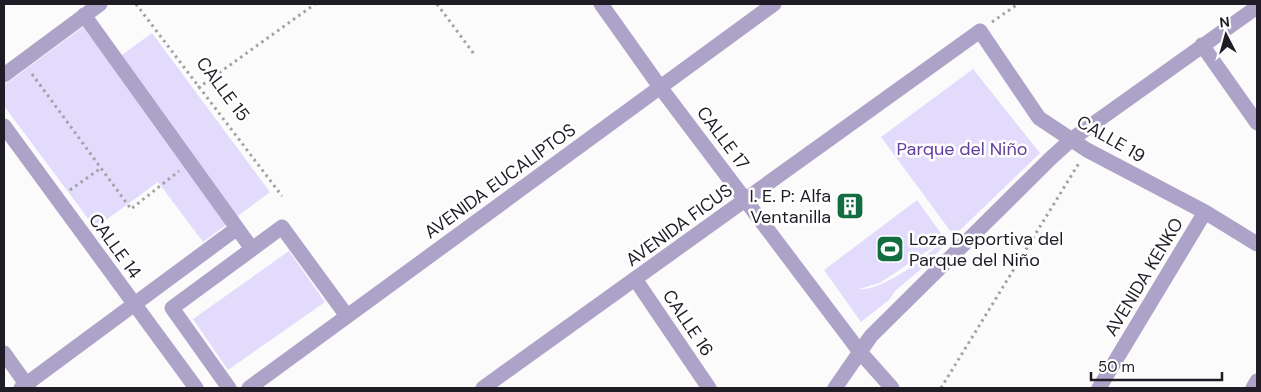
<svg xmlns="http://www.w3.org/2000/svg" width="1261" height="392" viewBox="0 0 1261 392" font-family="'DM Sans',sans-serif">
<rect width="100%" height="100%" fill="#fbfbfb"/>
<!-- green -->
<path fill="#e3dbfc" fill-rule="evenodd" d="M 83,27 L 111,63 L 152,33 L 270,192 L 203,242 L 158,182 L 95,228 L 4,106 L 4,85 Z
M 973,69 L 1040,153 L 954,236 L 881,137 Z
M 917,200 L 945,239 L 948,241 L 927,264 L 895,291 L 889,300 L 861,322 L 824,270 ZM 939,243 C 927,258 880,292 859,289 L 880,283 Z
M 289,251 L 325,302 L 228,370 L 193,319 Z"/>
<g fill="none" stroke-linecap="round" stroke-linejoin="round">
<!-- path -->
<path stroke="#a2a1a5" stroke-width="3" stroke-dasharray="2.5 4" stroke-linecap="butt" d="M 136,4 L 282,196
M 437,4 L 474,54
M 992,22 L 1018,4
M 32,74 L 131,209 L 179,171
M 198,88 L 315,4
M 70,190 L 101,168
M 941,388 L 1079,163"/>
<!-- minor -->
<path stroke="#ada3c8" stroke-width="15" d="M 601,4 L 660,87 L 860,352 L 892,388
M 84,15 L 252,249
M 1202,45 L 1257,123
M 4,75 L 100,4
M 4,126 L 196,388
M 635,279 L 709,388
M 4,353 L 29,388
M 21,388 L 236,229
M 229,388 L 172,308 L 282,227 L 347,316
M 249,388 L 774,4
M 483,388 L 980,31 L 1039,118 L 1087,150 L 1205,212 L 1257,244
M 835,388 L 871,336 L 1051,158 L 1072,139 L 1257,7
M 1099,388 L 1205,212
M 1253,388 L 1257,381"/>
</g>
<!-- icons -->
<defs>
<symbol id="building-square" viewBox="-11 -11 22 22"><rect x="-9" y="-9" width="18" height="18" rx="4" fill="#136d40" stroke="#fff"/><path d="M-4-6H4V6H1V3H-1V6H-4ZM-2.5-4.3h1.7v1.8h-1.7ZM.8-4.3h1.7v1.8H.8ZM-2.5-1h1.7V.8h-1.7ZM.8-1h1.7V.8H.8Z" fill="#fff"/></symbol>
<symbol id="stadium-square" viewBox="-11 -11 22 22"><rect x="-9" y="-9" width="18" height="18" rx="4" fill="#136d40" stroke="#fff"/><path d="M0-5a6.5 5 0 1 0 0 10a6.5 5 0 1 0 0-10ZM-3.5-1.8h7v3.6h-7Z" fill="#fff"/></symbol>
</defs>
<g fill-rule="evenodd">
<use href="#building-square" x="834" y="190" width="32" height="32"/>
<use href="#stadium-square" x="874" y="233" width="32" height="32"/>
</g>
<g text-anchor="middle" stroke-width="5" stroke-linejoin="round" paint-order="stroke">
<!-- street labels -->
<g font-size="18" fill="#1f1c26" stroke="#fff">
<text transform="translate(223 89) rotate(53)" y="6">CALLE 15</text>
<text transform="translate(723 138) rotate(53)" y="6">CALLE 17</text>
<text transform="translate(1111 139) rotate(30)" y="6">CALLE 19</text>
<text transform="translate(500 181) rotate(-36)" y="6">AVENIDA EUCALIPTOS</text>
<text transform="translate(679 225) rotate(-36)" y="6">AVENIDA FICUS</text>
<text transform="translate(115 246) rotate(54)" y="6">CALLE 14</text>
<text transform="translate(1144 277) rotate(-59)" y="6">AVENIDA KENKO</text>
<text transform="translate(688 323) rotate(56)" y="6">CALLE 16</text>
</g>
<!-- park labels -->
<g font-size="18" fill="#623e9d" stroke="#fff">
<text x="962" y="155">Parque del Niño</text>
</g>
<!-- poi labels -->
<g font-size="18" fill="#1f1c26" stroke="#fff" text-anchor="end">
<text x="831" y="202">I. E. P: Alfa<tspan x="831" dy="21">Ventanilla</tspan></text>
<text x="909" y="245" text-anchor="start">Loza Deportiva del<tspan x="909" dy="21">Parque del Niño</tspan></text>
</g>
</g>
<!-- border -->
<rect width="1261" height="392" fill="none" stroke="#1f1c26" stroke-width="10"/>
<!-- north arrow -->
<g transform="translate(1226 35) rotate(354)" stroke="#ffffff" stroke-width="4" paint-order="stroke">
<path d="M0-4L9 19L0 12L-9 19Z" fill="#1f1c26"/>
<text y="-8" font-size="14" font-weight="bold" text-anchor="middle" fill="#1f1c26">N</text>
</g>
<!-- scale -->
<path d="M1091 372v8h131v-8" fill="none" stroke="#1f1c26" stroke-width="2.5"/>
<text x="1098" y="372" font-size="15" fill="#1f1c26" stroke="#ffffff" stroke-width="4" paint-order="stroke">50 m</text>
</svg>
